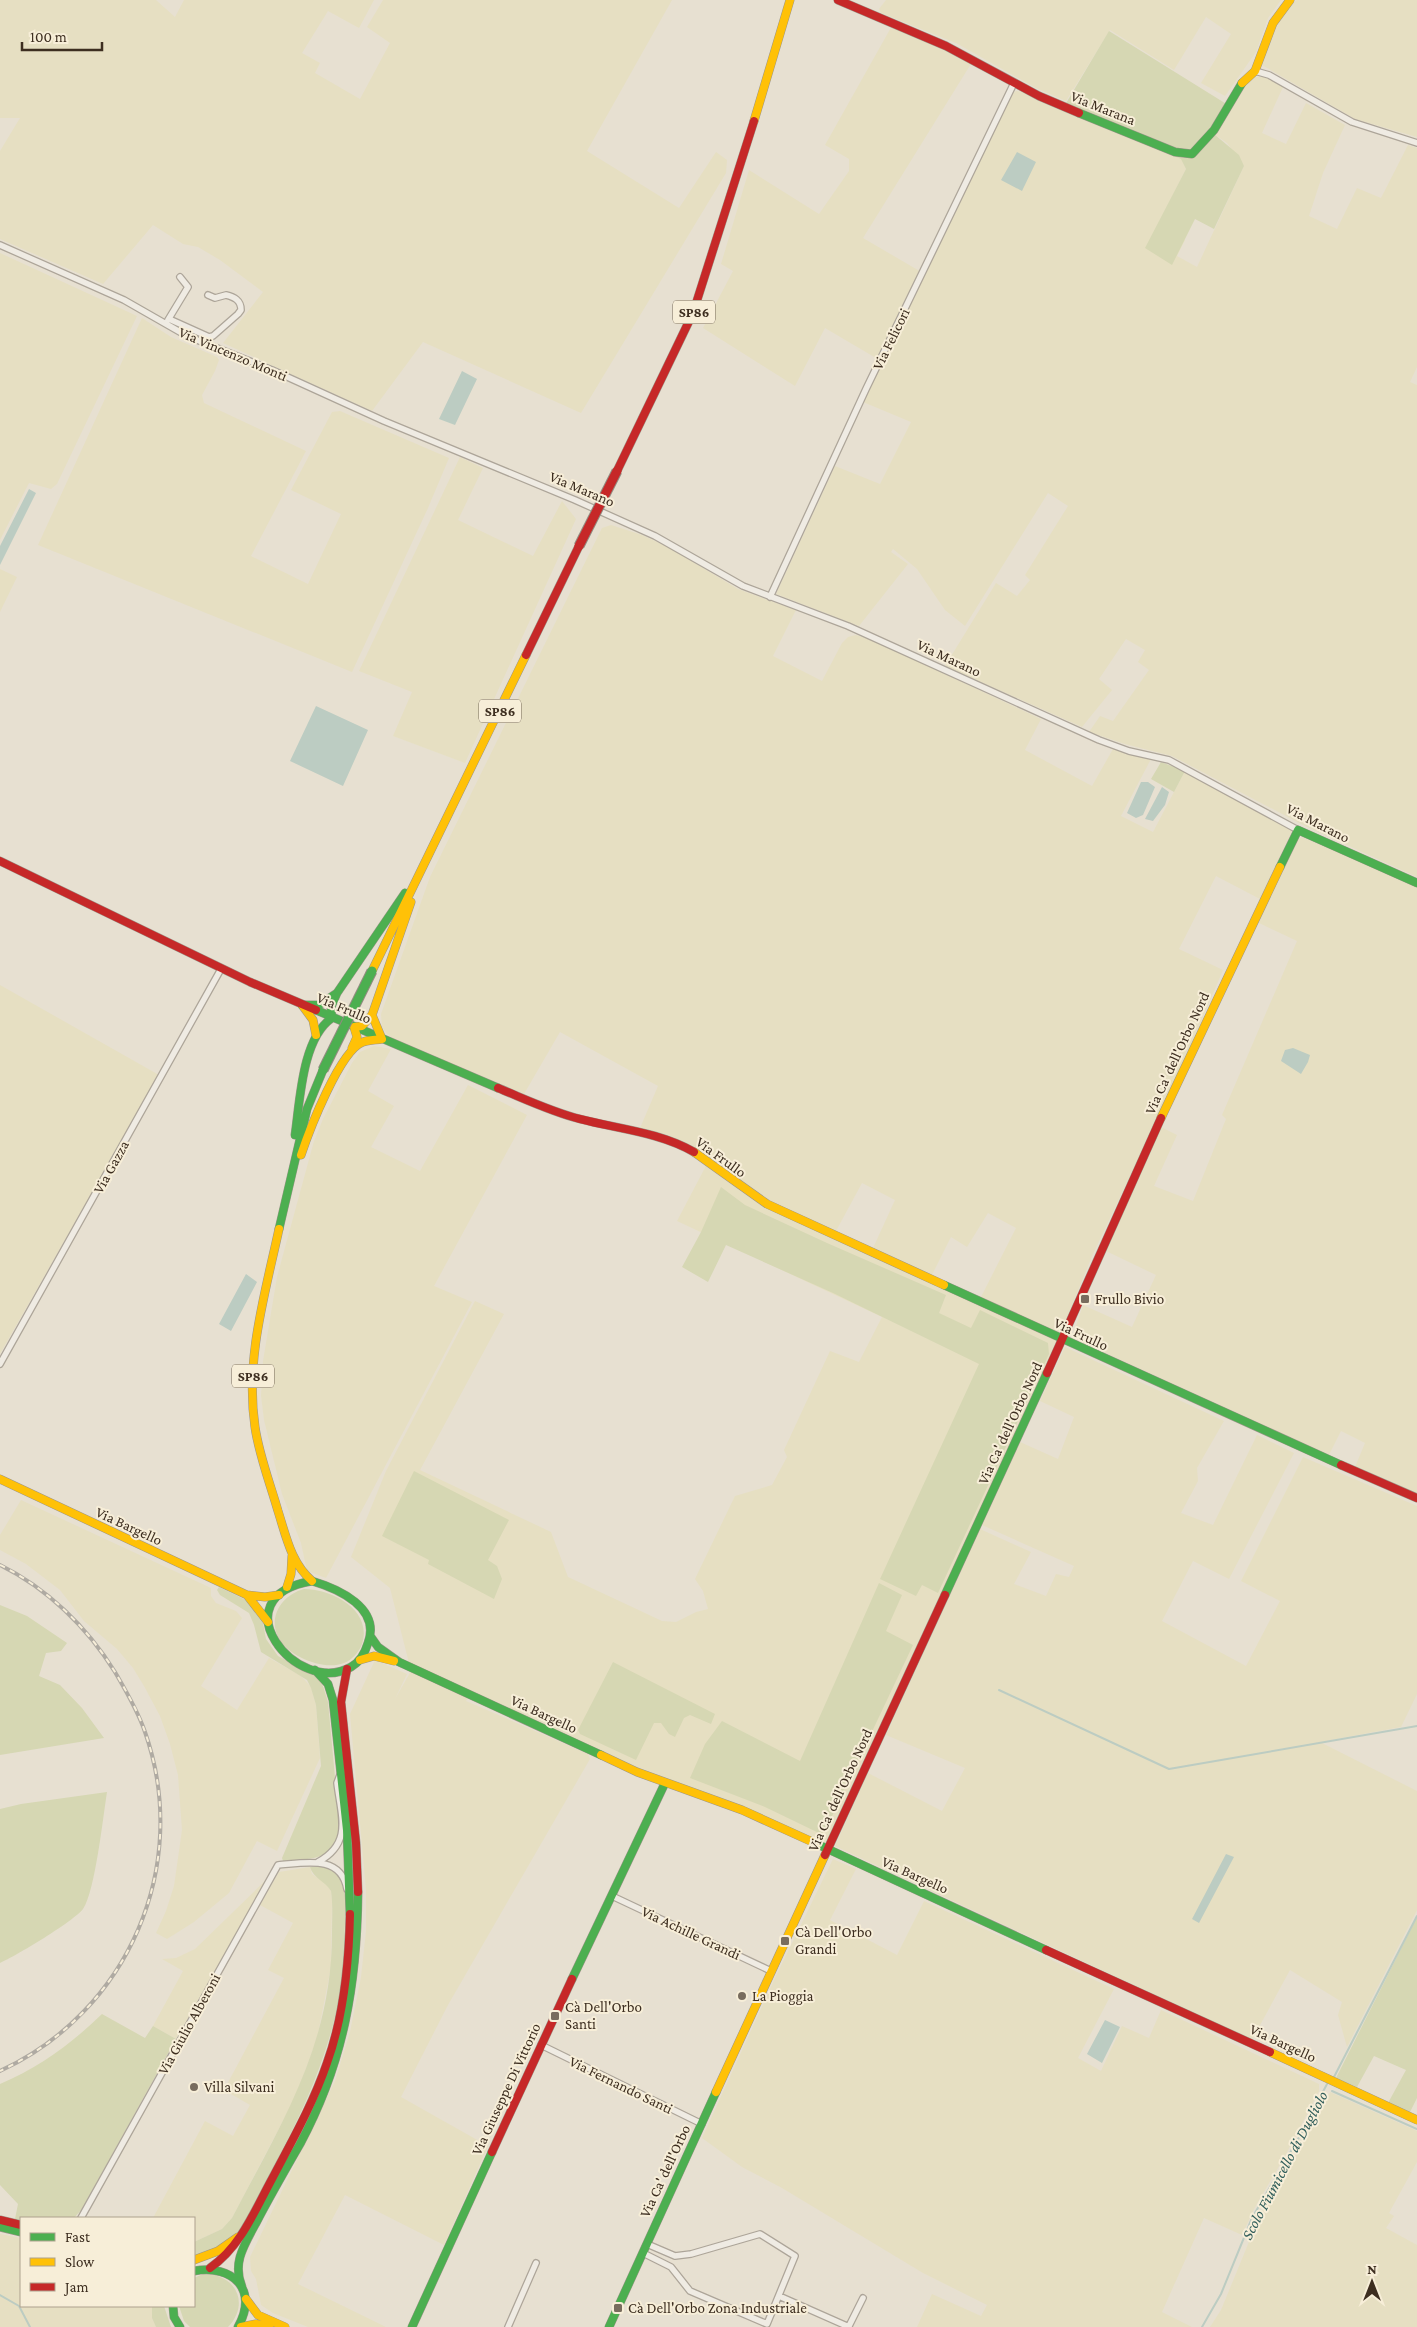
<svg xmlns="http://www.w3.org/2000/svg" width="1417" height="2327" viewBox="0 0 1417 2327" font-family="'Crimson Pro',serif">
<rect width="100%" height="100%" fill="#e7e0d1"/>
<!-- farmland -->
<path fill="#e6dfc2" d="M 0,0 L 156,0 L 175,17 L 184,0 L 374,0 L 359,28 L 328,11 L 302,53 L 320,63 L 315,73 L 360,99 L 390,43 L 367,27 L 383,0 L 672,0 L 587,151 L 679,208 L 716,152 L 727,160 L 726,173 L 581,413 L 423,342 L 372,411 L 223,343 L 263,292 L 220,260 L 198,247 L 183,244 L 153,225 L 103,284 L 0,239 L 0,151 L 20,118 L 0,118 Z
M 886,0 L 1281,0 L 1268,18 L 1256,52 L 1225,96 L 1201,83 L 1231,34 L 1206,17 L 1174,70 L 1110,30 L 1066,101 L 1036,88 L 956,43 L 881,13 L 879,9 Z
M 1297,0 L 1417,0 L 1417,137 L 1355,119 L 1262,65 L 1262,60 L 1270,39 L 1283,11 Z
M 893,24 L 974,59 L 863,238 L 923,273 L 881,361 L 825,328 L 795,386 L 703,328 L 733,271 L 721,264 L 749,170 L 819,214 L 849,171 L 849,159 L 825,145 Z
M 1253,77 L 1266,77 L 1283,87 L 1262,133 L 1286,144 L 1306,103 L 1345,125 L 1323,173 L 1309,216 L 1337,229 L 1357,188 L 1381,198 L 1408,145 L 1417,148 L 1417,367 L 1410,382 L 1417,385 L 1417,877 L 1305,826 L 1172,756 L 1125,744 L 1089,732 L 1100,716 L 1113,721 L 1149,670 L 1138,662 L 1145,650 L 1126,639 L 1099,679 L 1112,690 L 1082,727 L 945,666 L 996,583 L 1017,596 L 1030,580 L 1025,575 L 1068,506 L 1048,493 L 965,626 L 945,610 L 917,569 L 893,549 L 891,552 L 908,564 L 859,626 L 776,594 L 835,466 L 880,484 L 911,422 L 863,402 L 1012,94 L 1016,91 L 1023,92 L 1041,102 L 1181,158 L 1186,169 L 1157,226 L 1185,240 L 1177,256 L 1197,267 L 1244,166 L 1227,143 L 1214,134 L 1245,84 Z
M 0,253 L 137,316 L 57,484 L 51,489 L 29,483 L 0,540 Z
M 142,318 L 171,337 L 217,357 L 219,360 L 215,371 L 202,395 L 204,403 L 306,451 L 251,556 L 308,584 L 341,514 L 291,490 L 332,412 L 340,411 L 449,458 L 428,508 L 352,672 L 38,545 Z
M 460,457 L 483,468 L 458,520 L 533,556 L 562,501 L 576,519 L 465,763 L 393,736 L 412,692 L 359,671 Z
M 611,525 L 642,535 L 668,547 L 738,589 L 796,610 L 773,656 L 822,681 L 842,643 L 848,637 L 856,635 L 870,639 L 1041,719 L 1025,750 L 1092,786 L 1113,749 L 1151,759 L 1121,816 L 1153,832 L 1185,771 L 1286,825 L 1292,831 L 1260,899 L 1216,876 L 1179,949 L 1223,970 L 1180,1071 L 1093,1254 L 1061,1332 L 1056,1333 L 981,1297 L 1016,1228 L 988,1213 L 967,1247 L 951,1237 L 932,1275 L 873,1248 L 895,1200 L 862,1183 L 836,1231 L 752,1192 L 708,1157 L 687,1145 L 668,1135 L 640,1128 L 658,1086 L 560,1032 L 524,1094 L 397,1041 L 387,1034 L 382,1027 L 381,1014 L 430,877 L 602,528 Z
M 0,569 L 17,577 L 0,612 Z
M 1302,837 L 1417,886 L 1417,1494 L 1355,1467 L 1365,1443 L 1341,1431 L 1329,1455 L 1079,1341 L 1073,1335 L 1083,1305 L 1132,1327 L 1156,1275 L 1106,1251 L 1161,1127 L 1177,1135 L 1154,1186 L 1193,1201 L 1226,1119 L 1222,1115 L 1297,941 L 1257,922 L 1295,842 Z
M 0,985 L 159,1075 L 0,1354 Z
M 374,1046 L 391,1049 L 368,1091 L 394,1106 L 371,1147 L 420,1171 L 468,1085 L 527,1115 L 434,1286 L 472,1302 L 326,1578 L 307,1571 L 301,1543 L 282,1494 L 264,1420 L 261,1396 L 263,1361 L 277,1277 L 314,1141 L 323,1119 L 352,1063 L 360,1052 Z
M 708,1162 L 742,1192 L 1064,1340 L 826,1848 L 642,1774 L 470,1695 L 466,1701 L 588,1754 L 590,1759 L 448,2005 L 401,2097 L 488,2146 L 444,2245 L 345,2195 L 298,2284 L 386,2327 L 308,2327 L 273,2313 L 261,2305 L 256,2279 L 251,2271 L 250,2257 L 335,2081 L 350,2032 L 361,1977 L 366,1931 L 366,1889 L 350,1714 L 375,1660 L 407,1674 L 395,1699 L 411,1671 L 390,1588 L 351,1557 L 386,1471 L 475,1301 L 504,1314 L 420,1470 L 551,1532 L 568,1577 L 662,1621 L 676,1622 L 696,1612 L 708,1609 L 703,1591 L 695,1579 L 735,1496 L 772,1485 L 787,1457 L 784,1450 L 830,1351 L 859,1362 L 882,1317 L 677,1221 Z
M 1065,1347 L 1224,1421 L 1197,1468 L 1198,1481 L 1181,1513 L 1213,1525 L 1257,1435 L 1294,1453 L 1229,1579 L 1193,1561 L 1162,1621 L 1246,1666 L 1280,1601 L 1241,1581 L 1303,1457 L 1417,1506 L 1417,1694 L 1401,1727 L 1320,1742 L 1417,1791 L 1417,1910 L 1347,2047 L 1338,2015 L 1342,2002 L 1290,1970 L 1252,2040 L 835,1846 L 868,1773 L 942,1811 L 965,1768 L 886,1735 L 980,1529 L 1031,1552 L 1014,1584 L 1046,1596 L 1056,1574 L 1069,1577 L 1074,1566 L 982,1525 L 1020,1442 L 1058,1459 L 1074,1417 L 1040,1401 Z
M 21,1500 L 211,1588 L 211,1596 L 216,1603 L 236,1611 L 242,1618 L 201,1686 L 237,1710 L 269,1658 L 301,1676 L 311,1687 L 316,1705 L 320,1758 L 277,1851 L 257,1841 L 229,1893 L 194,1922 L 167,1939 L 156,1933 L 166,1911 L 174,1886 L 182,1830 L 178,1775 L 170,1744 L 160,1716 L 144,1686 L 133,1668 L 117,1649 L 84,1621 L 60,1590 L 26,1564 L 0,1550 L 0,1535 Z
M 833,1859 L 856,1869 L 830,1920 L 897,1955 L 924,1901 L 1114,1989 L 1078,2058 L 1101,2071 L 1122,2026 L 1149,2038 L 1161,2010 L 1319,2084 L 1319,2091 L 1285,2156 L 1254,2209 L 1242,2235 L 1204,2218 L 1162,2312 L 1192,2327 L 917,2327 L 932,2294 L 981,2316 L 987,2305 L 923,2273 L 782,2188 L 742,2167 L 702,2138 L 775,1978 Z
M 310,1867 L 312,1874 L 327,1884 L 331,1891 L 332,1901 L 331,1967 L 317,2039 L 295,2098 L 232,2218 L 222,2229 L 194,2242 L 194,2218 L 153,2218 L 205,2121 L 233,2136 L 250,2105 L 224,2090 L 284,1978 L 268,1970 L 293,1923 L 260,1905 L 279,1872 Z
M 269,1877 L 176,2039 L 153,2026 L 183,1971 L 162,1959 L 176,1958 L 195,1949 Z
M 1330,2092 L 1417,2131 L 1417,2162 L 1389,2213 L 1394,2216 L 1386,2228 L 1417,2245 L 1417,2327 L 1210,2327 L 1221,2310 L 1260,2215 L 1300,2148 Z
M 0,2234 L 21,2238 L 21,2306 L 152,2306 L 152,2318 L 156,2327 L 0,2327 Z"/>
<!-- green -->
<path fill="#d6d7b3" d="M 1109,31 L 1228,105 L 1214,134 L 1239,155 L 1244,166 L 1214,229 L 1195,219 L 1172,265 L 1145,248 L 1186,169 L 1181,159 L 1062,110 Z
M 1161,762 L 1185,771 L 1174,792 L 1151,779 Z
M 721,1187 L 745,1205 L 827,1243 L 946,1295 L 939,1313 L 971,1328 L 980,1310 L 1048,1343 L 1049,1354 L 938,1593 L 922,1585 L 916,1596 L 880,1579 L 979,1364 L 833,1293 L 726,1245 L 708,1282 L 682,1267 L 701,1232 Z
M 414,1471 L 509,1520 L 488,1560 L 497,1566 L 502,1579 L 494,1599 L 428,1564 L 429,1560 L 382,1536 Z
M 879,1583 L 902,1595 L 886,1631 L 913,1645 L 825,1831 L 821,1834 L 765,1807 L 690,1778 L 705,1744 L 722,1721 L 800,1761 Z
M 219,1587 L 248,1601 L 262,1618 L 266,1639 L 278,1656 L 316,1676 L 323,1686 L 328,1702 L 340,1831 C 337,1861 306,1859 283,1861 L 282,1858 L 321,1766 L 316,1705 L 311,1688 L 307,1680 L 261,1652 L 254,1625 L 249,1613 L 220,1595 L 217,1590 Z
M 304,1589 C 332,1589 373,1610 362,1644 C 359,1652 352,1660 344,1663 C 324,1671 290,1657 279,1639 C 267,1617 282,1595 304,1589 Z
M 0,1605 L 27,1616 L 67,1643 L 61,1651 L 46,1653 L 39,1676 L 60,1685 L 82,1708 L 104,1738 L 0,1755 Z
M 613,1662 L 715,1714 L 711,1724 L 690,1715 L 684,1718 L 675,1737 L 669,1734 L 661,1723 L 654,1723 L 636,1760 L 580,1734 L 578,1730 Z
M 107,1792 C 103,1817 95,1891 83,1909 C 74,1921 16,1956 0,1963 L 0,1809 L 21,1804 Z
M 319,1866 C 349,1871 346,1900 345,1924 C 344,1935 346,1947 345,1958 C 338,2034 309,2101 273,2168 C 262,2189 252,2211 239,2231 L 227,2243 L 194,2258 L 194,2242 L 222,2229 L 232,2218 C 282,2122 332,2045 332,1933 C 332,1919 333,1905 331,1891 C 325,1881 313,1878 310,1867 Z
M 1417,1917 L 1417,2098 L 1410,2112 L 1388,2103 L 1406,2070 L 1374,2056 L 1357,2087 L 1336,2078 Z
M 102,2014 L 145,2038 L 153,2026 L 176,2039 L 82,2209 L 74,2218 L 21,2218 L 21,2221 L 15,2219 L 18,2204 L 0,2185 L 0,2084 C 40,2067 71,2044 102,2014 Z
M 203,2274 C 235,2273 251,2303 228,2327 L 190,2327 L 184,2321 L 179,2306 L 194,2306 L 194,2278 Z
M 152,2306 L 164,2306 L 171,2327 L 156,2327 L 152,2318 Z"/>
<!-- water -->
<path fill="#bcccc2" d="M 1017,152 L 1036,162 L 1022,191 L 1001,180 Z
M 462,371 L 477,379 L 455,425 L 439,419 Z
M 29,489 L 36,493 L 0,565 L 0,546 Z
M 316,706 L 368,730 L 343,786 L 290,761 Z
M 1141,782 L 1148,782 L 1155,787 L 1143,815 L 1136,818 L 1127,813 Z
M 1162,787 L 1169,792 L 1165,805 L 1153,821 L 1145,819 Z
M 1293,1048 L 1310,1055 L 1308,1062 L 1301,1074 L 1281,1061 L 1285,1050 Z
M 246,1274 L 257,1282 L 231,1331 L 219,1324 Z
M 1226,1854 L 1234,1857 L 1199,1923 L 1192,1919 Z
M 1105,2020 L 1120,2027 L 1102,2063 L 1087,2054 Z"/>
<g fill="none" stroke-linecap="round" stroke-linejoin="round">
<!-- stream -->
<path stroke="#bcccc2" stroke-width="2" d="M 999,1690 L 1169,1769 L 1417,1726
M 1334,2077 L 1417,1916
M 1332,2091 L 1417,2129
M 0,2295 L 19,2306 L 30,2327
M 1202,2327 L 1221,2294 L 1252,2218 L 1301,2134 L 1327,2084"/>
<defs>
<path id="street" d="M 1255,71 L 1269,75 L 1352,122 L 1417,143
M 0,245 L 124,300 L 187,336 L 272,370 L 384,421 L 575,500 L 655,536 L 743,586 L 848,626 L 1099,740 L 1129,751 L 1169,760 L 1298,830
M 169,319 L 209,337 L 213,336 L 238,314 L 241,310 C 241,300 234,297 226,295 L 215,298 L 208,295
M 168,320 L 188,287 L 180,277
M 770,597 L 866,389 L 1014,83
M 0,1364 L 221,969
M 318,1862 C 353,1843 341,1816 337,1783 L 340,1775
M 612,1896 L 771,1971
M 541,2045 L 702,2124
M 81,2218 L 278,1865 C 304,1863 341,1854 347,1889
M 643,2253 L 671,2267 L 690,2291 L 767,2324 L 795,2256 L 760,2234 L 691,2254 L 675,2256 L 647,2244
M 779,2296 L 849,2327
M 849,2326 L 863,2298
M 508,2327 L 536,2263"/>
<path id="fast" d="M 1079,113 L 1175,152 L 1192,154 L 1214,130 L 1242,83
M 1280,867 L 1298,830 L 1417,883
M 302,1005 L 319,1005 L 337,993 L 405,893
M 316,1010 L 498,1088
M 295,1135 C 300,1101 302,1038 332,1018 L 331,1007 L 337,993
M 279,1229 L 307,1109 L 323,1070
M 944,1285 L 1341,1465
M 312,1581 C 339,1589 381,1608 368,1643 C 365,1653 360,1662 351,1667 C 297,1698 217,1597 312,1581 Z
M 945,1595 L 1047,1373
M 371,1637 L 378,1647 L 399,1662 L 601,1755
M 315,1670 L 328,1684 L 333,1700 L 347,1830 L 350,1914
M 817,1844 L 1046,1950
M 572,1979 L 665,1783
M 0,2227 L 21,2232
M 194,2271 C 233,2264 259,2290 238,2327
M 242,2287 C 238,2277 237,2268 240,2257 C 243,2246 250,2234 256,2223 C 270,2196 285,2170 300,2144 C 344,2062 357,1984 358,1892
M 173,2306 L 174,2317 L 180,2327
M 412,2327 L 492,2152
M 609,2327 L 716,2092"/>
<path id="slow" d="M 1242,83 L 1255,71 L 1273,23 L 1290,0
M 754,121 L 790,0
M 372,971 L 526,655
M 302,1005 L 313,1020 L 316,1035
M 352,1048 L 357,1037 L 354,1027 L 362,1026 L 372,1015 L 411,902
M 1161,1118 L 1280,867
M 694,1152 L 767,1204 L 944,1285
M 301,1155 C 309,1131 340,1050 363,1042 C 368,1040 376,1040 382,1039 L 372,1015
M 279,1229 C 265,1294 245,1360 255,1427 C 259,1455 270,1483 278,1511 C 286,1536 291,1563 312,1581
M 0,1479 L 247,1595 L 265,1597 L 279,1595
M 287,1587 L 291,1574 L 292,1556
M 247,1595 L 268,1622
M 360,1660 L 374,1656 L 394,1661
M 601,1755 L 637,1772 L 742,1810 L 817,1844
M 1270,2052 L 1417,2120
M 716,2092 L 825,1855
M 194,2260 L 218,2251 L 238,2237
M 246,2299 L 258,2315 L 285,2327
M 241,2327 L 256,2324 L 269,2327"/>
<path id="jam" d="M 838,0 L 946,46 L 1039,96 L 1079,113
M 617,471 L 693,313 L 754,121
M 526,655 L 579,546
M 0,861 L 250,982 L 316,1010
M 498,1088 C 525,1099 552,1112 580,1119 C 618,1129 659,1132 694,1152
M 1047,1373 L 1161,1118
M 1341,1465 L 1417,1498
M 347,1669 L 341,1702 L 356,1843 L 358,1892
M 825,1855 L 945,1595
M 1046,1950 L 1270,2052
M 492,2152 L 572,1979
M 0,2220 L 21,2225
M 210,2268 C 241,2246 254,2212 272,2179 C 292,2141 313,2104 327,2063 C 344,2016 349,1964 350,1914"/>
</defs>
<!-- street casing -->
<use href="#street" stroke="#ada599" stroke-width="8"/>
<!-- fast casing -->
<use href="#fast" stroke="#9c958a" stroke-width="9"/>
<!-- slow casing -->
<use href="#slow" stroke="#9c958a" stroke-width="9"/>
<!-- jam casing -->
<use href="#jam" stroke="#9c958a" stroke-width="9"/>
<!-- street -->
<use href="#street" stroke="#efebe3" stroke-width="5.5"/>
<!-- fast -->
<use href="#fast" stroke="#4caf50" stroke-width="8"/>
<!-- slow -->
<use href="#slow" stroke="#ffc107" stroke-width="8"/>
<!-- jam -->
<use href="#jam" stroke="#c62828" stroke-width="8"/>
<defs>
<path id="rail" d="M 0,1565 C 47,1588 87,1627 115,1672 C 126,1691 138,1711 145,1732 C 192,1866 128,2012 0,2071"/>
</defs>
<!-- rail casing -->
<use href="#rail" stroke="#afaaa2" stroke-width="4"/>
<!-- rail -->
<use href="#rail" stroke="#f7eed8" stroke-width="2" stroke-dasharray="5.5" stroke-linecap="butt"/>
<defs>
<path id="fast-bridge" d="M 323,1070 L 372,971"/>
<path id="jam-bridge" d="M 579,546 L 617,471"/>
</defs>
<!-- fast-bridge casing -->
<use href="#fast-bridge" stroke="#928b80" stroke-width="11" stroke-linecap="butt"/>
<!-- jam-bridge casing -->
<use href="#jam-bridge" stroke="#928b80" stroke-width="11" stroke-linecap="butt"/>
<!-- fast-bridge -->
<use href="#fast-bridge" stroke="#4caf50" stroke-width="9"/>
<!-- jam-bridge -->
<use href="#jam-bridge" stroke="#c62828" stroke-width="9"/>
</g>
<!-- markers -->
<g fill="#786c5e" stroke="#f7eed8" stroke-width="2">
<rect x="1080" y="1294" width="10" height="10" rx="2.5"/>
<rect x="780" y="1936" width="10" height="10" rx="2.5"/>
<circle cx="742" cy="1996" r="5"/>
<rect x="550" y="2011" width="10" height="10" rx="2.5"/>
<circle cx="194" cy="2087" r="5"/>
<rect x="613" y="2303" width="10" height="10" rx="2.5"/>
</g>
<g text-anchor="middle" stroke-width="4" stroke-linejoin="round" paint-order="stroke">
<!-- shield labels -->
<g fill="#f7eed8" stroke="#756857" stroke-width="1">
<rect x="673" y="300.5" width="42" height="23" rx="4"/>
<rect x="479" y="699.5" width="42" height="23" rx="4"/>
<rect x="232" y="1364.5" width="42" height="23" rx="4"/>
</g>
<g font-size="14" font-weight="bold" fill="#3d2e20">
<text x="694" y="317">SP86</text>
<text x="500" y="716">SP86</text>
<text x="253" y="1381">SP86</text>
</g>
<!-- street labels -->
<g font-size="15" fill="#3d2e20" stroke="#f7eed8">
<text transform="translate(1103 108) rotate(22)" y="5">Via Marana</text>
<text transform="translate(891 339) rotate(-64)" y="5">Via Felicori</text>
<text transform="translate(233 354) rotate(23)" y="5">Via Vincenzo Monti</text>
<text transform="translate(582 489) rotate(23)" y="5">Via Marano</text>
<text transform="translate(949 658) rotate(25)" y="5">Via Marano</text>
<text transform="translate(1318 823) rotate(27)" y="5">Via Marano</text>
<text transform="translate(344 1008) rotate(23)" y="5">Via Frullo</text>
<text transform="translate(1177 1053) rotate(-65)" y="5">Via Ca' dell'Orbo Nord</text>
<text transform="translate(721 1157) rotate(36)" y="5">Via Frullo</text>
<text transform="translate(111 1167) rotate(-61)" y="5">Via Gazza</text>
<text transform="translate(1081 1334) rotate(25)" y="5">Via Frullo</text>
<text transform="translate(1010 1423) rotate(-65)" y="5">Via Ca' dell'Orbo Nord</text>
<text transform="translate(129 1526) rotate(25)" y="5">Via Bargello</text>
<text transform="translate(544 1714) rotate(25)" y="5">Via Bargello</text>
<text transform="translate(840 1790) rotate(-65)" y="5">Via Ca' dell'Orbo Nord</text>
<text transform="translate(915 1875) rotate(24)" y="5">Via Bargello</text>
<text transform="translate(691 1933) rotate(25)" y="5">Via Achille Grandi</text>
<text transform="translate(189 2024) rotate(-61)" y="5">Via Giulio Alberoni</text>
<text transform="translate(1283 2043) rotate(25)" y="5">Via Bargello</text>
<text transform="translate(621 2085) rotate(26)" y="5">Via Fernando Santi</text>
<text transform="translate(506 2089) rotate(-65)" y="5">Via Giuseppe Di Vittorio</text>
<text transform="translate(665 2171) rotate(-65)" y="5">Via Ca' dell'Orbo</text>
</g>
<!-- poi labels -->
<g font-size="15" fill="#3d2e20" stroke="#f7eed8" text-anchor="start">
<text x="1095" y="1304">Frullo Bivio</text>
<text x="795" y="1937">Cà Dell'Orbo<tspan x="795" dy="17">Grandi</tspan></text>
<text x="752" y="2001">La Pioggia</text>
<text x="565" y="2012">Cà Dell'Orbo<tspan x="565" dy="17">Santi</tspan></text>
<text x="204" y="2092">Villa Silvani</text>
<text x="628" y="2313">Cà Dell'Orbo Zona Industriale</text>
</g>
<!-- water labels -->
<g font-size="16" font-style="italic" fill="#2f5d5a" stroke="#f7eed8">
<text transform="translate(1284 2165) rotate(-62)" y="6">Scolo Fiumicello di Dugliolo</text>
</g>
</g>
<!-- legend -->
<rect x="20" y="2217" width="175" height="90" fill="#f7eed8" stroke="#ada18e"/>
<rect x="30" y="2233" width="25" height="8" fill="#4caf50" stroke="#ada18e"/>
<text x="65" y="2242" font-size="15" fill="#3d2e20">Fast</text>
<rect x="30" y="2258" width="25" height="8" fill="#ffc107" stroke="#ada18e"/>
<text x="65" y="2267" font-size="15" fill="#3d2e20">Slow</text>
<rect x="30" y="2283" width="25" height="8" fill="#c62828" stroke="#ada18e"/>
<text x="65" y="2292" font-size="15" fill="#3d2e20">Jam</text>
<!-- north arrow -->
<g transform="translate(1372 2282)" stroke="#f7eed8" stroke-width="4" paint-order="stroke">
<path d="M0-4L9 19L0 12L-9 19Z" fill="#3d2e20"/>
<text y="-8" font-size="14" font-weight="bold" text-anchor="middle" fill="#3d2e20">N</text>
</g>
<!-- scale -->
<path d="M22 42v8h80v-8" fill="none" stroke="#3d2e20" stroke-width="2.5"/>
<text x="30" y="42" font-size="15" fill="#3d2e20" stroke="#f7eed8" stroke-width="4" paint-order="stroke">100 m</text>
</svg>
